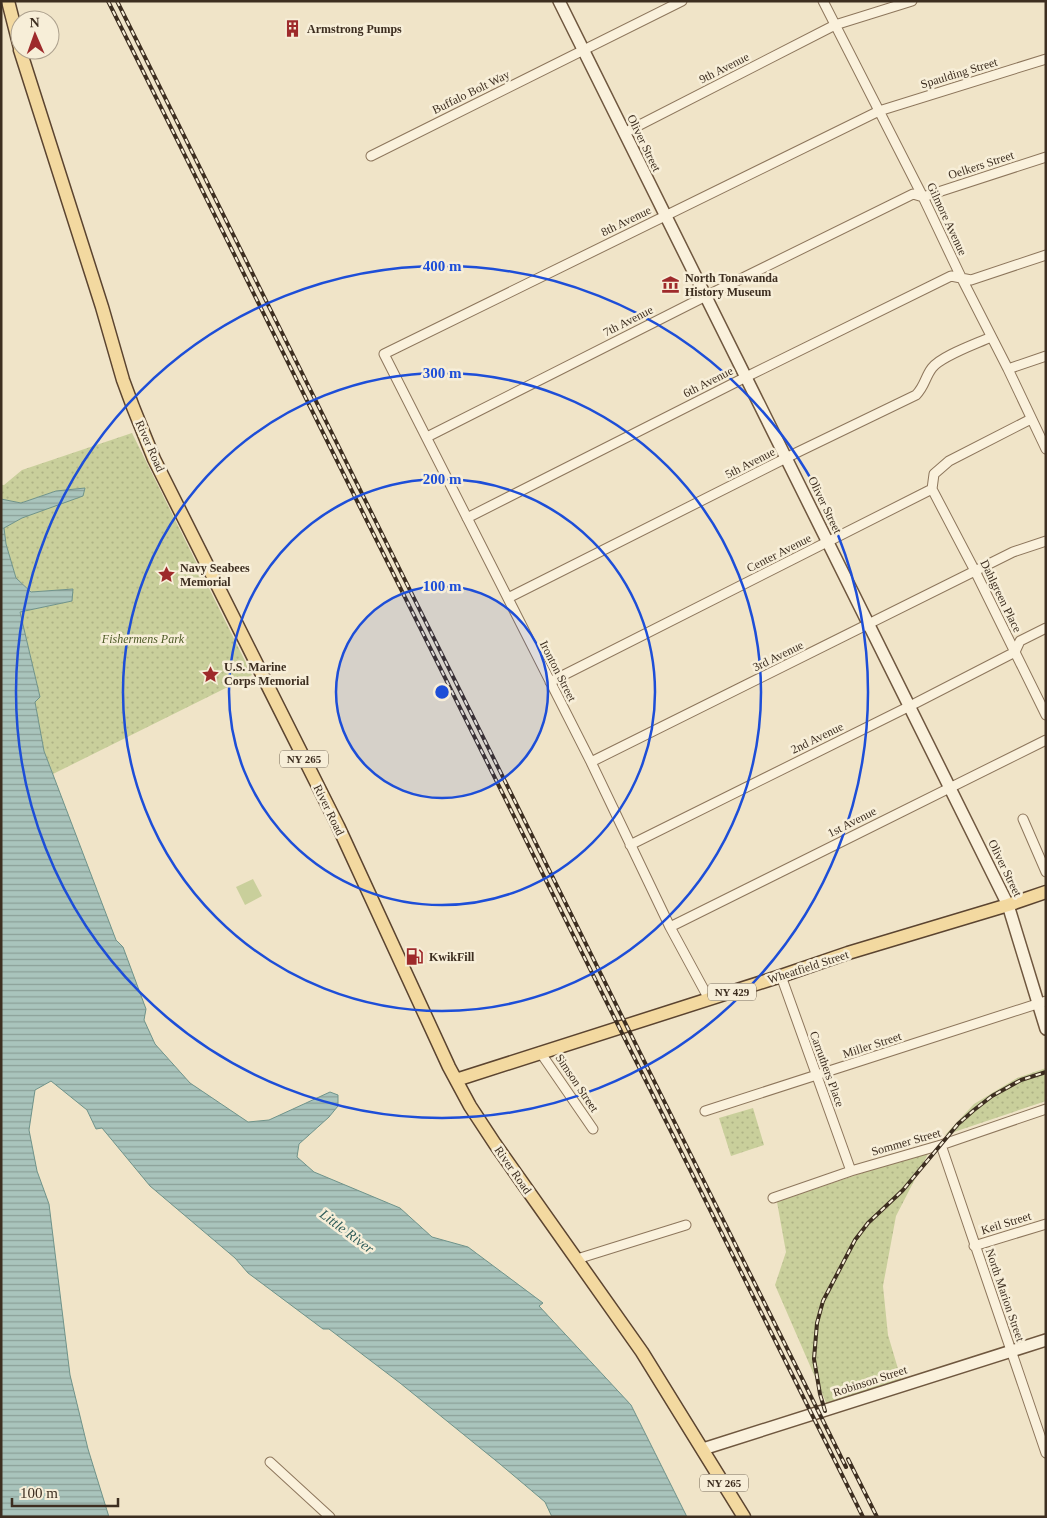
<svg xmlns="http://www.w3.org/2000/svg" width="1047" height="1518" viewBox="0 0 1047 1518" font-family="'Times New Roman',serif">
<defs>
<pattern id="grass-dots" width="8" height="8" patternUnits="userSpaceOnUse" patternTransform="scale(1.25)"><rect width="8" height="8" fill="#c9cf9b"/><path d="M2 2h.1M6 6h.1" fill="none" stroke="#aeb285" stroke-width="1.8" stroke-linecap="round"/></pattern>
<pattern id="water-rules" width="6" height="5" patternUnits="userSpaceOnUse" patternTransform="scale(1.25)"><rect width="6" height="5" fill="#a9c4bc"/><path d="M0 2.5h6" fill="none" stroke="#8ba098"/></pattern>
</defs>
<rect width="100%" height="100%" fill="#f0e4c8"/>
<!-- grass -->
<path fill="url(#grass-dots)" d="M 132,433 L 252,675 L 53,774 L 44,751 L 35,702 L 40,697 L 20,612 L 72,601 L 72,589 L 32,592 L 16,578 L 6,544 L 4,528 L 22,518 L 85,488 L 56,491 L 21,503 L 2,500 L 1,485 L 4,485 L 22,470 Z
M 1046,1068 L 1046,1101 L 945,1135 L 974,1104 L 1017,1078 Z
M 753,1108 L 764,1145 L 731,1156 L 719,1118 Z
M 930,1150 L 896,1216 L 883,1286 L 888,1335 L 904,1389 L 831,1414 L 775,1285 L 786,1252 L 777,1202 Z"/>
<!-- pitch -->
<path fill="#c9cf9b" d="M 253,879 L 262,896 L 245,905 L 236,887 Z"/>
<!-- water -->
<path fill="url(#water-rules)" stroke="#6f938a" d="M 85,488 L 83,496 L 22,518 L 4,528 L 6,544 L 16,578 L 31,592 L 73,589 L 72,601 L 20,612 L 40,697 L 35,702 L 44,751 L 116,940 L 123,947 L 146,1009 L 144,1020 L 155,1044 L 190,1083 L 248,1122 L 269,1120 L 330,1092 L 338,1095 L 338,1106 L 329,1117 L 299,1144 L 297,1157 L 314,1172 L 400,1208 L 432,1237 L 468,1247 L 543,1303 L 539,1306 L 631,1405 L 687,1517 L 552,1517 L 545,1502 L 500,1464 L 400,1383 L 329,1329 L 323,1329 L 248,1273 L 235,1258 L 150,1186 L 102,1128 L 96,1129 L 87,1110 L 51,1081 L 35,1090 L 29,1130 L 37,1171 L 49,1204 L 70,1375 L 88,1449 L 109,1517 L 1,1517 L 1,499 L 21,503 L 56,491 Z"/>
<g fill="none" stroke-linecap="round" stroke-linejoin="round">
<defs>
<path id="street" d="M 823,1 L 923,197 L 961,277 L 1008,369 L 1046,449
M 624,133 L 835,25 L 912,1
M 371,156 L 682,1
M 1008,369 L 1046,356
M 427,437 L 706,296 L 913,194 L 923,197 L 1046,157
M 932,489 L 975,571 L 1046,715
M 467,518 L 746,377 L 951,276 L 971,280 L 1046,255
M 508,598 L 798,452 L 916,395 C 925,386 925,377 932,368 C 941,356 976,344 991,337
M 550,682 L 932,489 L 934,474 L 949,461 L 1031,419
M 591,762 L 1013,552 L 1046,541
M 1023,819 L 1046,872
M 630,845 L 910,706 L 1015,652 L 1020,641 L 1046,628
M 670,927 L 1046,740
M 781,976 L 851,1171
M 709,999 L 670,927 L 591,762 L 384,354 L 879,111 L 1046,59
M 540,1052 L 593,1129
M 705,1111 L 1046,1001
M 941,1145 L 1046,1453
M 773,1198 L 851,1171 L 941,1145 L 1046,1109
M 974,1246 L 1046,1224
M 577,1259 L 686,1225
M 270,1462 L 330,1517"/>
<path id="secondary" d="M 559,1 L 1008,905 L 1046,1029
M 703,1449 L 1046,1340"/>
<path id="primary" d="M 8,1 L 20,48
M 20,50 L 102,307 L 123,380 L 133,407 L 154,459 L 338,826 L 449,1067 L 470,1106 L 495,1144 L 642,1352 L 744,1517
M 456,1080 L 781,976 L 848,953 L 1008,905 L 1046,892"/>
</defs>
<!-- street casing -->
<use href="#street" stroke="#8d765c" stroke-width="11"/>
<!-- secondary casing -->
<use href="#secondary" stroke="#6f573f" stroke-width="14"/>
<!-- primary casing -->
<use href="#primary" stroke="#5b4430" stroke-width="15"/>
<!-- street -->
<use href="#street" stroke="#faf1dc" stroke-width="9"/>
<!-- secondary -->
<use href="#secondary" stroke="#faf1dc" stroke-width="11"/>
<!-- primary -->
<use href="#primary" stroke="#f3d9a0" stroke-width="12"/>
<defs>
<path id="rail" d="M 108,1 L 863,1517
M 117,1 L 846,1467
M 825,1411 L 820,1394 L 814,1359 L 817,1323 L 823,1301 L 855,1240 L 868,1223 L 903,1190 L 958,1124 L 974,1110 L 992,1096 L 1021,1080 L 1046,1072
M 848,1459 L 877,1517"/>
</defs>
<!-- rail casing -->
<use href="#rail" stroke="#3d2e20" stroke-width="4"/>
<!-- rail -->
<use href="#rail" stroke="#f7eed8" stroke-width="2" stroke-dasharray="5.5" stroke-linecap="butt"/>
</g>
<!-- distance rings -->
<circle cx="442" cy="692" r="106" fill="#1d4ed8" fill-opacity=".12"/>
<g fill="none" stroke="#1d4ed8" stroke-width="2.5">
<circle cx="442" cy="692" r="106"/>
<circle cx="442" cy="692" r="213"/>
<circle cx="442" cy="692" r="319"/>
<circle cx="442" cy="692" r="426"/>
</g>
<!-- icons -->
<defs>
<symbol id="building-bare" viewBox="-9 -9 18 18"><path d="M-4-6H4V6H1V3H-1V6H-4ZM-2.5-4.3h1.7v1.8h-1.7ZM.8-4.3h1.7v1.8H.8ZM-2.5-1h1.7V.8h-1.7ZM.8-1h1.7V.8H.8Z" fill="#9e2a2b" stroke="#f7eed8" stroke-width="2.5" paint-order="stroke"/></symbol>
<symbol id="museum-bare" viewBox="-9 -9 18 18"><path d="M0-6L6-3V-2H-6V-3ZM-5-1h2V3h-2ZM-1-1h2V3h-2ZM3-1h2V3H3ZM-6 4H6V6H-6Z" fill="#9e2a2b" stroke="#f7eed8" stroke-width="2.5" paint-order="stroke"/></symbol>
<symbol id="sight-bare" viewBox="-9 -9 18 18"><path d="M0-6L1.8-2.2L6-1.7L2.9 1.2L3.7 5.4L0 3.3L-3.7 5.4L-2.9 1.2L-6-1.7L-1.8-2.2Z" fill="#9e2a2b" stroke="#f7eed8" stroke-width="2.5" paint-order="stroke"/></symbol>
<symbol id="fuel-bare" viewBox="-9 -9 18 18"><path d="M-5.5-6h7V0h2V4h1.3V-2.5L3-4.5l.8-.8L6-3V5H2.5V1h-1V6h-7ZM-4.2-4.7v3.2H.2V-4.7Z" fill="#9e2a2b" stroke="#f7eed8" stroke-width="2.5" paint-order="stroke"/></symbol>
</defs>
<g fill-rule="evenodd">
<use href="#building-bare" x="280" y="16" width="25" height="25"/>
<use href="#museum-bare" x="658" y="272" width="25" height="25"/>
<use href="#sight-bare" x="154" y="562" width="25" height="25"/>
<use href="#sight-bare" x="198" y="662" width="25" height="25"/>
<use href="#fuel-bare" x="402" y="944" width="25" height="25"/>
</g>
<g text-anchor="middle" stroke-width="5" stroke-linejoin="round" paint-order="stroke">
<!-- shield labels -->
<g fill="#f7eed8" stroke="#756857" stroke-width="1">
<rect x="280" y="750.5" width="48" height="17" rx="4"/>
<rect x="708" y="983.5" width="48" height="17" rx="4"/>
<rect x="700" y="1474.5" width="48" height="17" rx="4"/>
</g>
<g font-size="11" font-weight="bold" fill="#3d2e20">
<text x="304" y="763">NY 265</text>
<text x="732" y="996">NY 429</text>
<text x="724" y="1487">NY 265</text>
</g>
<!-- poi labels -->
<g font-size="12" font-weight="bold" fill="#3d2e20" stroke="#f7eed8" text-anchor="start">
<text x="307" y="33">Armstrong Pumps</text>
<text x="685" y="282">North Tonawanda<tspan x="685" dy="14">History Museum</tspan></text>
<text x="180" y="572">Navy Seabees<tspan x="180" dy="14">Memorial</tspan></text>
<text x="224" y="671">U.S. Marine<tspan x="224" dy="14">Corps Memorial</tspan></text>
<text x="429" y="961">KwikFill</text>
</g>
<!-- street labels -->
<g font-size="12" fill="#3d2e20" stroke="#f7eed8">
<text transform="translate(724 68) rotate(-27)" y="4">9th Avenue</text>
<text transform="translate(959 73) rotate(-17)" y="4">Spaulding Street</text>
<text transform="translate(471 92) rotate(-26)" y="4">Buffalo Bolt Way</text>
<text transform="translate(644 143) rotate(64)" y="4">Oliver Street</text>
<text transform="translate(981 165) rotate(-18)" y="4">Oelkers Street</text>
<text transform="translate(947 219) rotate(65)" y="4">Gilmore Avenue</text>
<text transform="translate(626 221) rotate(-26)" y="4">8th Avenue</text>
<text transform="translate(628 321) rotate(-27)" y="4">7th Avenue</text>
<text transform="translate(708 382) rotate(-27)" y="4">6th Avenue</text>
<text transform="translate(150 446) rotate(66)" y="4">River Road</text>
<text transform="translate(750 463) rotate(-27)" y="4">5th Avenue</text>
<text transform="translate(825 505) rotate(64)" y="4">Oliver Street</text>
<text transform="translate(779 553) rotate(-27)" y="4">Center Avenue</text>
<text transform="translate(1001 596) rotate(64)" y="4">Dahlgreen Place</text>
<text transform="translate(778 656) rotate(-26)" y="4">3rd Avenue</text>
<text transform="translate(558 671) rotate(63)" y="4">Ironton Street</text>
<text transform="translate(817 738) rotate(-26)" y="4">2nd Avenue</text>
<text transform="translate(329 810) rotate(64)" y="4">River Road</text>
<text transform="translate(852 822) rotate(-27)" y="4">1st Avenue</text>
<text transform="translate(1005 868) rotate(64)" y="4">Oliver Street</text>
<text transform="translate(808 967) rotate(-18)" y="4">Wheatfield Street</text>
<text transform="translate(872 1045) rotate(-18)" y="4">Miller Street</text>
<text transform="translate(827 1069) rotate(70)" y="4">Carruthers Place</text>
<text transform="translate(577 1083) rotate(56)" y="4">Simson Street</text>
<text transform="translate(906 1142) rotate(-16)" y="4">Sommer Street</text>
<text transform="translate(513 1170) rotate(55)" y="4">River Road</text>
<text transform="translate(1006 1223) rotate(-17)" y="4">Keil Street</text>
<text transform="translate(1005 1295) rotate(71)" y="4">North Marion Street</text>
<text transform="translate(870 1381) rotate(-18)" y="4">Robinson Street</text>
</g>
<!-- park labels -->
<g font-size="12" font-style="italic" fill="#4d5a26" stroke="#f7eed8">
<text x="143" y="643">Fishermens Park</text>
</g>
<!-- water labels -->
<g font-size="14" font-style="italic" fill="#2f5d5a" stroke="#f7eed8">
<text transform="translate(347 1231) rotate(37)" y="5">Little River</text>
</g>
</g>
<circle cx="442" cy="692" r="8" fill="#1d4ed8" stroke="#f7eed8" stroke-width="2.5"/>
<g font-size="15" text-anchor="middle" font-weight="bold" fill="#1d4ed8" stroke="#f7eed8" stroke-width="5" stroke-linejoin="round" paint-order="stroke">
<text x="442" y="271">400 m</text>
<text x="442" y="378">300 m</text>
<text x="442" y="484">200 m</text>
<text x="442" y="591">100 m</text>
</g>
<!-- border -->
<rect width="1047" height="1518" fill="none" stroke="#3d2e20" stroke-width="5"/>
<!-- north arrow -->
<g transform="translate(35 35) rotate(358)"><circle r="24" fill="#f7eed8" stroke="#ada18e"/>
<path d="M0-4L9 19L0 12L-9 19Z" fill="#9e2a2b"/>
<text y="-8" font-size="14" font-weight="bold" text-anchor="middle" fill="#3d2e20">N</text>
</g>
<!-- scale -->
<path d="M12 1498v8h106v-8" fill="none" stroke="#3d2e20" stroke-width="2.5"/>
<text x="20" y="1498" font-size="15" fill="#3d2e20" stroke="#f7eed8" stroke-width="4" paint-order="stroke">100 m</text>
</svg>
